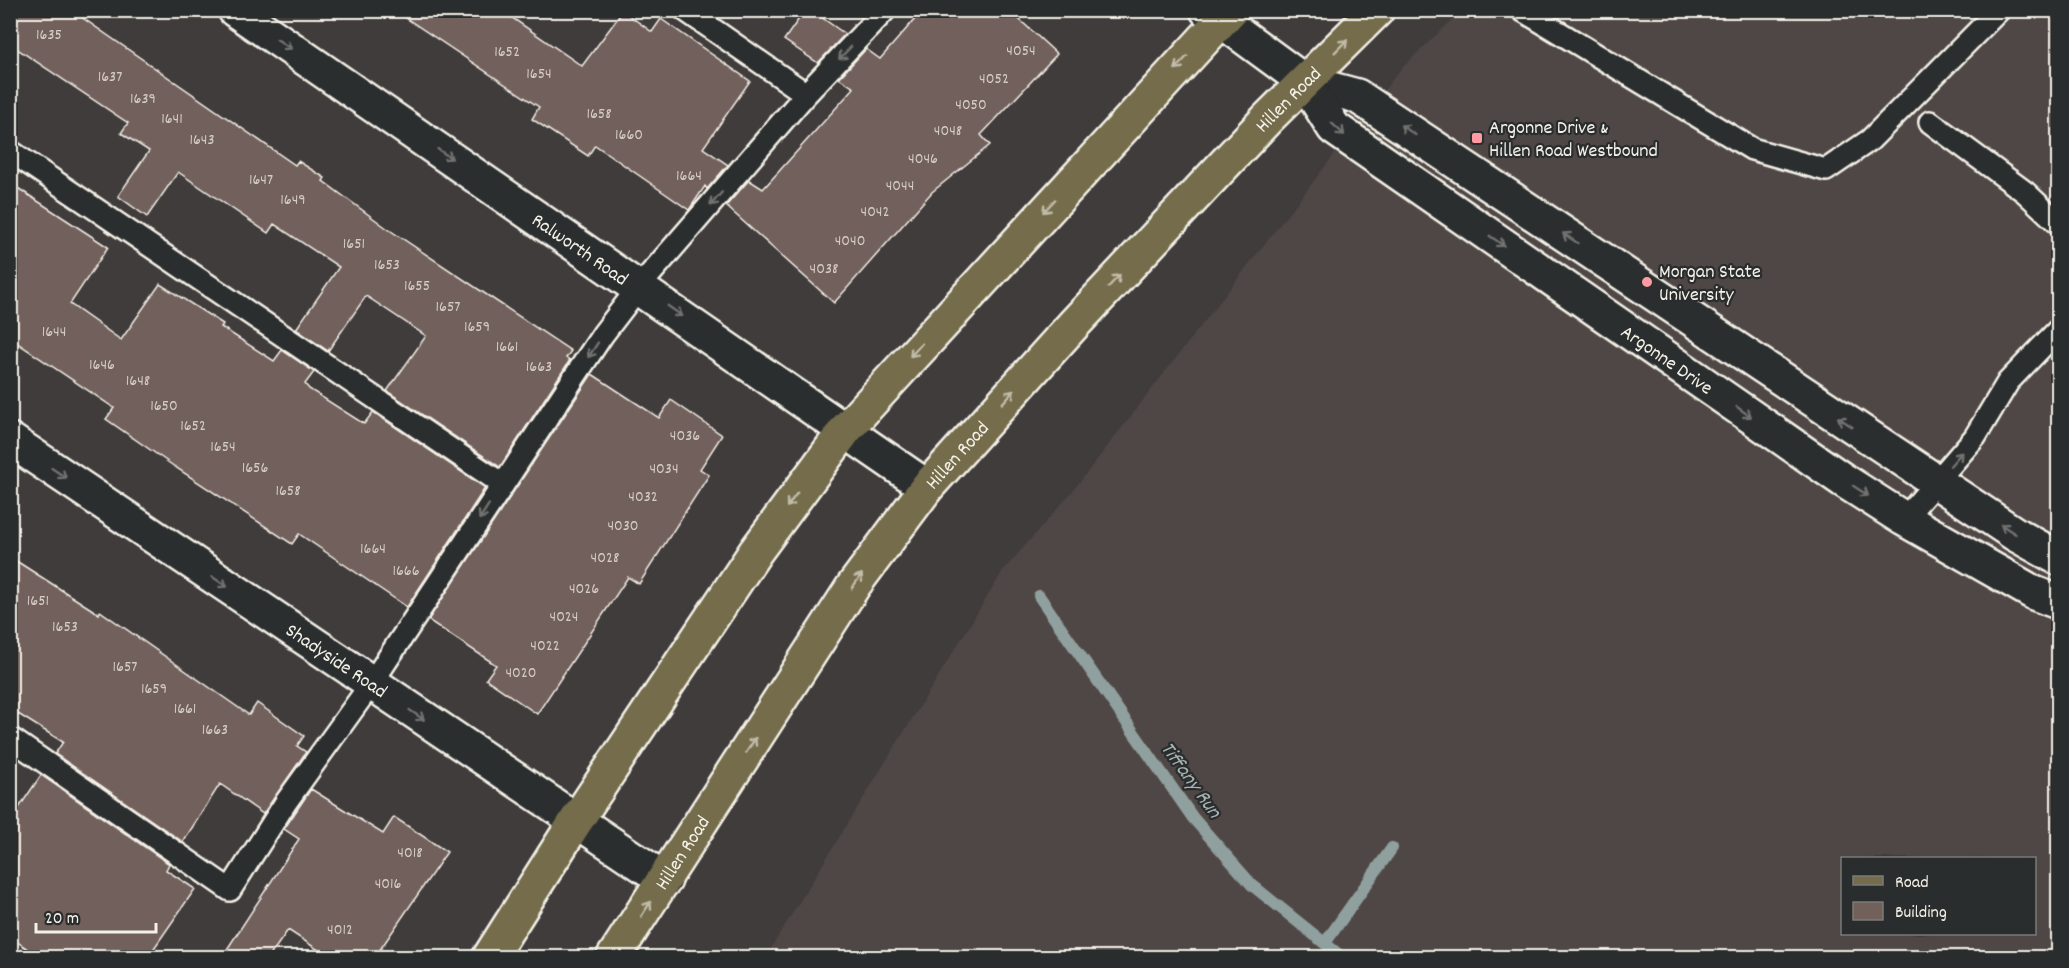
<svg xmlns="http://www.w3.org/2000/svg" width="2069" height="968" viewBox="0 0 2069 968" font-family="Dekko,sans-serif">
<rect width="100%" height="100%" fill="#403c3c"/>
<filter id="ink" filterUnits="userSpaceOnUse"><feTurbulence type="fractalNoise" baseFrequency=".0167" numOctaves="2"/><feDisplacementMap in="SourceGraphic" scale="12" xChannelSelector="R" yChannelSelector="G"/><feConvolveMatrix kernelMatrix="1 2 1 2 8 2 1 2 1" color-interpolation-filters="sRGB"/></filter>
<g filter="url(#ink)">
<!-- built -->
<path fill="#4f4745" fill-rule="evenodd" d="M 1461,11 L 2058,11 L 2058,957 L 765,958 L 1003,571 L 1071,493 L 1400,70 ZM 1842,858 L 2034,858 L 2034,934 L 1842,934 Z"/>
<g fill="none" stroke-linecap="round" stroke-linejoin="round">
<!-- stream -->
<path stroke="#8fa09f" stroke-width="12" d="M 1039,596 L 1193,818 L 1252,885 L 1343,958
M 1325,943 L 1392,848"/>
</g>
<!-- building -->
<path fill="#72605b" stroke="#f4f1e8" stroke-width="1.5" d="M 10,10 L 71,10 L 295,165 L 298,161 L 325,178 L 323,181 L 388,229 L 571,351 L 566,358 L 570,360 L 500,467 L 387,391 L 426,336 L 366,296 L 328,351 L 296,329 L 339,267 L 274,224 L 268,233 L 178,172 L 147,217 L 118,196 L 149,151 L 121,133 L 128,123 L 10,44 Z
M 394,10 L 501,10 L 582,66 L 623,11 L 652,32 L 661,19 L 750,81 L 703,148 L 728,165 L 707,189 L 705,186 L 689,210 L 595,145 L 588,156 L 532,119 L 539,107 Z
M 805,10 L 811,10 L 845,34 L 818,63 L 784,40 Z
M 923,10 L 1009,10 L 1057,54 L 981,135 L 990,145 L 932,192 L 834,303 L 726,206 L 749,180 L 763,189 L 854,88 L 839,78 L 866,49 L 880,59 Z
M 10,183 L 108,247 L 70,304 L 121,340 L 160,284 L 223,324 L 221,327 L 274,361 L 282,350 L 314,372 L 305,384 L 309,389 L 364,424 L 373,412 L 485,488 L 407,607 L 299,534 L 292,544 L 175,467 L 106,419 L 114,408 L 10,338 Z
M 592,374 L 659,418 L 671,400 L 722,435 L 700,469 L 709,475 L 639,584 L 628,577 L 537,714 L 486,679 L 496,665 L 428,620 Z
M 10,557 L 99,614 L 100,611 L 249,715 L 257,703 L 304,736 L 297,746 L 306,752 L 263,814 L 220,784 L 183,842 L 55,754 L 63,742 L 10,709 Z
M 41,775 L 169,864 L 166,870 L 195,889 L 148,957 L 40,957 L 10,937 L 10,821 Z
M 311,789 L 383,834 L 394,817 L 447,852 L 375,957 L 329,957 L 288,930 L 269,957 L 222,957 L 299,839 L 284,829 Z"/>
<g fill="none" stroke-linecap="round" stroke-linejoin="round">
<defs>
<path id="service" d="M 685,10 L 806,94
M 1522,10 L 1752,149 L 1826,170 L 1870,140 L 1999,10
M 1930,122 L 2025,192 L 2058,223
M 10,151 L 502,484
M 1904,519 L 1975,437 L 2008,382 L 2058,330
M 10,738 L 230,890 L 286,802 L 371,684 L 603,334 L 639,287 L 806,94 L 885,10"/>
<g id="minor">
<path id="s1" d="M 235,10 L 927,487"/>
<path id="s2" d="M 10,440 L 665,880"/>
</g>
<g id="secondary">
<path d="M 1207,10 L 1305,82 L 1357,96 L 2015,534 L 2058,558"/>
<path id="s3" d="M 1305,82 L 1334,128 L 1843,480 L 1904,519 L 2034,593 L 2058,602"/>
</g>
<g id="primary">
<path d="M 489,958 L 576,821 L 756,551 L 846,429 L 1231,10"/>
<path id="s4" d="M 613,958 L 854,585 L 927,487 L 1074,324 L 1267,119 L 1377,10"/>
</g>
</defs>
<!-- service casing -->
<use href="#service" stroke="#f4f1e8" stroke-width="26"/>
<!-- minor casing -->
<use href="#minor" stroke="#f4f1e8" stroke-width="38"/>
<!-- secondary casing -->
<use href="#secondary" stroke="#f4f1e8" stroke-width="38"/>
<!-- primary casing -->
<use href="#primary" stroke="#f4f1e8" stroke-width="38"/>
<!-- path -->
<path stroke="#f4f1e8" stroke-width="4" stroke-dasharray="1.5 4.5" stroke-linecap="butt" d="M 1307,10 L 1314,16"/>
<!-- service -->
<use href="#service" stroke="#2a2d2e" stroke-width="21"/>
<!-- minor -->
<use href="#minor" stroke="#2a2d2e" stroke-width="33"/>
<!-- secondary -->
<use href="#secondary" stroke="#2a2d2e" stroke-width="33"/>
<!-- primary -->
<use href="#primary" stroke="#746c4b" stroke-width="33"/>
</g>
<!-- one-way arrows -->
<defs><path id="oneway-shaft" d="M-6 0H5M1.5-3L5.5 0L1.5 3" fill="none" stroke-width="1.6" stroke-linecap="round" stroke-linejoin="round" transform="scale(1.5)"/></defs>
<g stroke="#71726f">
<use href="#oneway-shaft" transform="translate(284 44) rotate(34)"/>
<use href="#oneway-shaft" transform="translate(845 53) rotate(134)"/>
<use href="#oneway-shaft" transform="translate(1338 129) rotate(43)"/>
<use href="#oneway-shaft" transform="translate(1408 130) rotate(-146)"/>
<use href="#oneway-shaft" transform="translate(445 154) rotate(34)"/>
<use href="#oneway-shaft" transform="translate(716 199) rotate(131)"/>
<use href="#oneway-shaft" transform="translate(1570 238) rotate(-146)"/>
<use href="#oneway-shaft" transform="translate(1497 241) rotate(35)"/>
<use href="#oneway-shaft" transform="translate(675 311) rotate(35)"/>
<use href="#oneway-shaft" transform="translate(593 350) rotate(124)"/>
<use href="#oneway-shaft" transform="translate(1744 412) rotate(35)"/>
<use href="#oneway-shaft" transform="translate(1845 422) rotate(-146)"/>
<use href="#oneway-shaft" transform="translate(1956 459) rotate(-49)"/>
<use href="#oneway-shaft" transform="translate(59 473) rotate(34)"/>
<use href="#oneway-shaft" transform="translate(1861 491) rotate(33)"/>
<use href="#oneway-shaft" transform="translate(484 512) rotate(123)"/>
<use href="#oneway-shaft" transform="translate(2008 529) rotate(-147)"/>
<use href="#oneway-shaft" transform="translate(220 582) rotate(34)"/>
<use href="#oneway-shaft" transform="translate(417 715) rotate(34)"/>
</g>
<g stroke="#c1bca9">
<use href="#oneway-shaft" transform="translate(1341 46) rotate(-45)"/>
<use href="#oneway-shaft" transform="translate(1181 63) rotate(133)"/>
<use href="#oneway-shaft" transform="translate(1049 206) rotate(133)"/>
<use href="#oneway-shaft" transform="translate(1114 281) rotate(-47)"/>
<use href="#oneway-shaft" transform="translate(916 350) rotate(132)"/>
<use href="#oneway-shaft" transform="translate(1008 397) rotate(-48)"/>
<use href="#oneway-shaft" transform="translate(792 500) rotate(126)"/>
<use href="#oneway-shaft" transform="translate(857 581) rotate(-55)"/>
<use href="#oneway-shaft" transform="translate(751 745) rotate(-57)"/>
<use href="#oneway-shaft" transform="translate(646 909) rotate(-57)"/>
</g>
</g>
<!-- markers -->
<g fill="#ff9aa2" stroke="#2a2d2e" stroke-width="2">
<rect x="1471" y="132" width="12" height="12" rx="3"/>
<circle cx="1647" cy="282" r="6"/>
</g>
<g text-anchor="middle" stroke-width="4.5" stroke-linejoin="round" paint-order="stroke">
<!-- number labels -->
<g font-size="16" fill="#d4cdc5">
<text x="49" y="39">1635</text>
<text x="1021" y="55">4054</text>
<text x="507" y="56">1652</text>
<text x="539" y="78">1654</text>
<text x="110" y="81">1637</text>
<text x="994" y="83">4052</text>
<text x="143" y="103">1639</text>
<text x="971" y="109">4050</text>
<text x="599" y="118">1658</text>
<text x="172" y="123">1641</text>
<text x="948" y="135">4048</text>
<text x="629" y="139">1660</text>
<text x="202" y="144">1643</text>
<text x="923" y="163">4046</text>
<text x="689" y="180">1664</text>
<text x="261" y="184">1647</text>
<text x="900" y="190">4044</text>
<text x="293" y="204">1649</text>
<text x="875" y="216">4042</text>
<text x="850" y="245">4040</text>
<text x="354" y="248">1651</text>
<text x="387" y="269">1653</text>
<text x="824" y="273">4038</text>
<text x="417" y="290">1655</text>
<text x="448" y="311">1657</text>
<text x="477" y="331">1659</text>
<text x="54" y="336">1644</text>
<text x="507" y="351">1661</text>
<text x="102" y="369">1646</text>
<text x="539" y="371">1663</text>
<text x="138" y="385">1648</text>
<text x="164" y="410">1650</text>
<text x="193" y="430">1652</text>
<text x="685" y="440">4036</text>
<text x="223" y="451">1654</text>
<text x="255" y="472">1656</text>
<text x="664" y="473">4034</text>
<text x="288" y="495">1658</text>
<text x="643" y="501">4032</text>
<text x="623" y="530">4030</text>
<text x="373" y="553">1664</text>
<text x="605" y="562">4028</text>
<text x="406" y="575">1666</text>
<text x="584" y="593">4026</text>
<text x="38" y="605">1651</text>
<text x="564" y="621">4024</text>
<text x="65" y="631">1653</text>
<text x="545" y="650">4022</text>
<text x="125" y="671">1657</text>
<text x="521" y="677">4020</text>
<text x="154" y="693">1659</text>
<text x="185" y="713">1661</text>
<text x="215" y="734">1663</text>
<text x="410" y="857">4018</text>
<text x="388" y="888">4016</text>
<text x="340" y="934">4012</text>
</g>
<!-- street labels -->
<g font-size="20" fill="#f4f1e8" stroke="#2a2d2e">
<text dy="7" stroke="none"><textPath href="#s4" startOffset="1096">Hillen Road</textPath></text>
<text dy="7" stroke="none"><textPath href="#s1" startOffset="420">Ralworth Road</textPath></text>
<text dy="7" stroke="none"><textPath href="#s3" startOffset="460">Argonne Drive</textPath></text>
<text dy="7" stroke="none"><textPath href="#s4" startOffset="610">Hillen Road</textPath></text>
<text dy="7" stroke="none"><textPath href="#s2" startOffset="394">Shadyside Road</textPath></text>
<text dy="7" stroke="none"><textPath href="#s4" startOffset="126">Hillen Road</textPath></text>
</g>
<!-- poi labels -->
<g font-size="20" fill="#f4f1e8" stroke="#2a2d2e" text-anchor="start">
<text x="1489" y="133">Argonne Drive &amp;<tspan x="1489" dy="23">Hillen Road Westbound</tspan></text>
<text x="1659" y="277">Morgan State<tspan x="1659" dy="23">University</tspan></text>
</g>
<!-- water labels -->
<g font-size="21" font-style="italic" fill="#a8b4b2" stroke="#2a2d2e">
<text transform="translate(1192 779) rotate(54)" y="7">Tiffany Run</text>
</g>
</g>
<!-- margin -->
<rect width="2069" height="968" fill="none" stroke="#2a2d2e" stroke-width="36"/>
<rect x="18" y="18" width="2033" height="932" fill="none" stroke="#f4f1e8" stroke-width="2" filter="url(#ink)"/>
<!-- legend -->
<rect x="1841" y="857" width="195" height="78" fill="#2a2d2e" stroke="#7b7b78" stroke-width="1.5"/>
<rect x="1853" y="876" width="30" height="9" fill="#746c4b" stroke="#7b7b78" stroke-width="1.5"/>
<text x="1895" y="887" font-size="18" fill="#f4f1e8">Road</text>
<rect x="1853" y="902" width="30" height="18" fill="#72605b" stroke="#7b7b78" stroke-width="1.5"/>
<text x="1895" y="917" font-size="18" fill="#f4f1e8">Building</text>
<!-- scale -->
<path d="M36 923v9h120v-9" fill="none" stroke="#f4f1e8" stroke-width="3"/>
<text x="45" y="923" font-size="18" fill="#f4f1e8" stroke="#2a2d2e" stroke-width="4.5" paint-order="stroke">20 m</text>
</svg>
